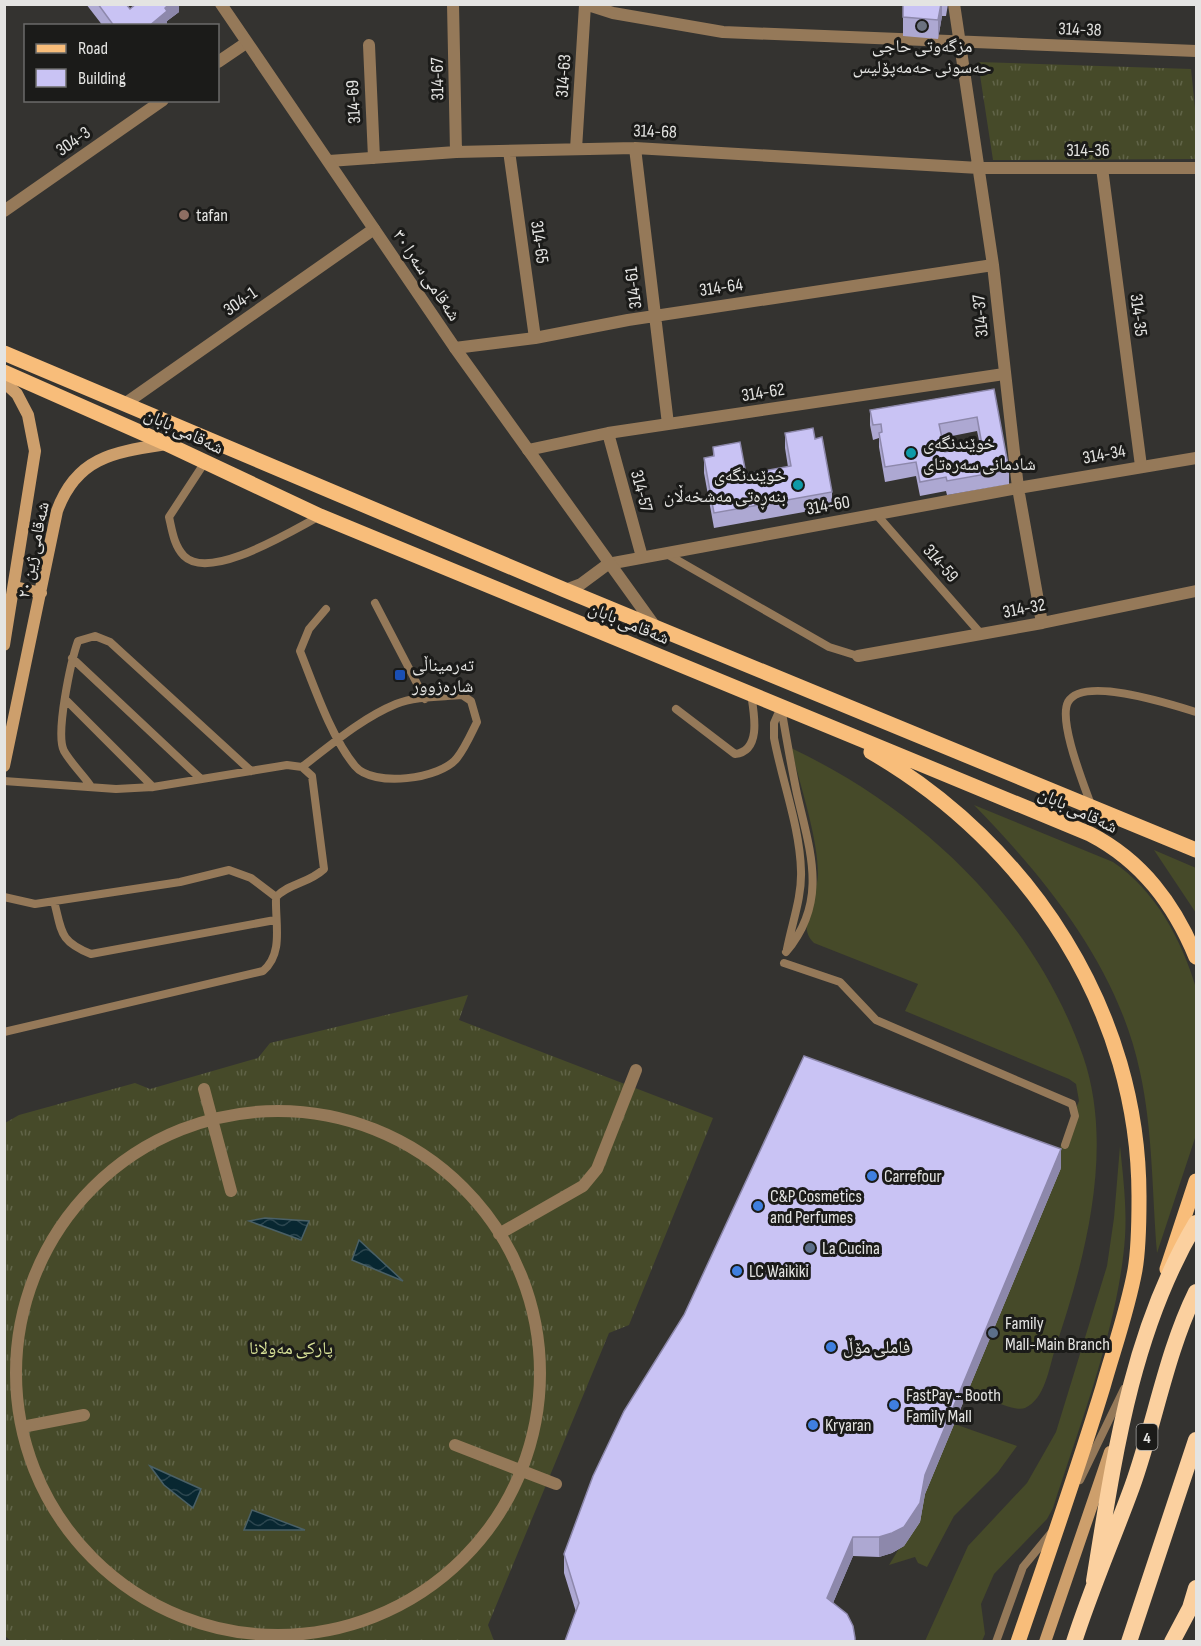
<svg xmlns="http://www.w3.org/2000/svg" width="1201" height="1646" viewBox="0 0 1201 1646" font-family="'Sofia Sans Condensed','Noto Naskh Arabic',sans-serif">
<defs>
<pattern id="grass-tufts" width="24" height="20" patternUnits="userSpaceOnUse" patternTransform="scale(1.5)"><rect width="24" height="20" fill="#464a29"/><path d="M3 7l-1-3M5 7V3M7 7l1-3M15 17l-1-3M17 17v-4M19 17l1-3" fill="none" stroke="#616448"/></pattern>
<pattern id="water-waves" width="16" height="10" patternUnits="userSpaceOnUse" patternTransform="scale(1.5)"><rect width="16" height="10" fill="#082731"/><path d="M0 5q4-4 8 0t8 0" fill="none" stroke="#2c464f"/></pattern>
</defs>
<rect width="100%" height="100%" fill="#343330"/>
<!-- grass -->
<path fill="url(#grass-tufts)" d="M 978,62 L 1191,69 L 1196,118 L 1196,159 L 993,160 Z
M 468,995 L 459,1020 L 713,1118 L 629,1325 L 609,1333 L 488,1625 L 494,1641 L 12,1642 L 5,1636 L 5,1123 L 19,1115 L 135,1083 L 150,1089 L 258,1058 L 270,1043 Z"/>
<!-- garden -->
<path fill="#464a29" d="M 791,748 C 922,810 1034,917 1083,1056 C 1115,1148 1085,1260 1055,1349 C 1049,1368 1045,1399 1025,1408 C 1014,1413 975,1393 962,1387 L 1079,1101 L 1076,1084 L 1069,1079 L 905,1011 L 918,984 L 814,943 C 795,926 818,896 818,874 C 818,838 800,785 791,748 Z
M 974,805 L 1113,862 C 1155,890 1182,940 1196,988 L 1196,1135 L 1157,1253 C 1152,1193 1153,1131 1140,1072 C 1118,967 1047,880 974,805 Z
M 1154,850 L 1196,868 L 1196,913 Z
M 1120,1146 C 1123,1176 1127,1207 1125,1237 C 1119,1324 1080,1424 1053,1508 L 1047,1519 L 994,1574 L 981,1604 L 985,1634 L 982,1641 L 925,1641 L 968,1546 L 1027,1483 L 1056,1432 L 1107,1266 L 1114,1218 Z
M 946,1421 L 1017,1446 L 998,1472 L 954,1516 L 927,1567 L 918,1563 L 915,1557 L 889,1565 L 917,1519 Z"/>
<!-- water -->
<path fill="url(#water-waves)" stroke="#4a6066" stroke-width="1.5" d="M 265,1218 L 309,1221 L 301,1240 L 249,1221 Z
M 359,1240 L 403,1281 L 352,1260 Z
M 150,1466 L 201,1489 L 193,1508 L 164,1485 Z
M 252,1510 L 305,1530 L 244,1530 Z"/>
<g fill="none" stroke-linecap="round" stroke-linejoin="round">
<!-- service -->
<path stroke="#957959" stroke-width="8" d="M 205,462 L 169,517 C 172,530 174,546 184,556 C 210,582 293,530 320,516
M 876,514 L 981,634
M 665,553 L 829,647 L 858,656
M 375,603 L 425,699
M 72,658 L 201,779
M 65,699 L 153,787
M 781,707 C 786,736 791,765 797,794 C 810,851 829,901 786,952
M 781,707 L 774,723 L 774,738 C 782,781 800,827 801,871 C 802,897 792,923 787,949
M 676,709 L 735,754 C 762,751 754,713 751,694
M 302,767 C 332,744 362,718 396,704 C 415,696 441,697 462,695 L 471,701 L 477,722 C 471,734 465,748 457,758 C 441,779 373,788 355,766 C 331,737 314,686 300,651 L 309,629 L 326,609
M 4,781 L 116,789 L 153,787 L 287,765 L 302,767 L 312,776 L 324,869 C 308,884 289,883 276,897 C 275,924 284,953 263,971 L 4,1032
M 90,785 C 82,774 71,763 64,751 C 55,734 71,661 78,641 L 95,636 L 110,642 L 251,771
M 1091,805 C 1084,785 1058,721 1068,702 C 1083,675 1173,705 1196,712
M 4,897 L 35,904 L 180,882 L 229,870 L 251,878 L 276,897
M 54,901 C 62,932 59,941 91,954 L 275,920
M 784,963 L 840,982 L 876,1020 L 1072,1104 L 1075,1116 L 1065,1145
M 1080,1480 L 1124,1389
M 996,1642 L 1023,1567 L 1051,1533"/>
<!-- pedestrian -->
<path stroke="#957959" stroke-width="12" d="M 204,1089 L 231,1191
M16 1373a262 262 0 1 1 524 0a262 262 0 1 1-524 0Z
M 499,1234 L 583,1186 L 597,1169 L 636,1070
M 22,1427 L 84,1415
M 455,1445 L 556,1484"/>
<!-- minor -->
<path stroke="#957959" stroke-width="12" d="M 453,4 L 456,152
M 585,4 L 613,13 L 723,32 L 1196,51
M 954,4 L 993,265 L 1018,488 L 1042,623
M 369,45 L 374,158
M 218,62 L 246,43
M 635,148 L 668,424
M 576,149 L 585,5
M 509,151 L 535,338
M 329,161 L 456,152 L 635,148 L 979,168 L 1196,168
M 1102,168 L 1141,466
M 4,211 L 163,100
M 455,348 L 535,338 L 628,320 L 993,265
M 126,403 L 374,229
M 608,433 L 642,557
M 528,450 L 608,433 L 1004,374
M 608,564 L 1018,488 L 1196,458
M 858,656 L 1042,623 L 1196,591"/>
<!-- tertiary -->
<path stroke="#957959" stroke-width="12" d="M 221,4 L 455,348 L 654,625
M 565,590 L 581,584 L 608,564"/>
<!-- secondary -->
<path stroke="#cd9f6c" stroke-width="12" d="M 4,382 L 17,394 L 28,415 L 35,451 L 4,645
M 15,587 L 41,593
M 4,766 L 57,511 C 77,456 115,452 167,444
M 1045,1642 L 1110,1452"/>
<!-- primary -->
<path stroke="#f8bd7a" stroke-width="15" d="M 4,353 L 565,590 L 1196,850
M 4,372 L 167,444 L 320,516 L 1090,834 C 1142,861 1174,904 1196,957
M 871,752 C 1030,844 1140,1012 1139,1199 C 1139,1222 1139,1247 1135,1270 C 1128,1309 1114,1348 1103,1387 C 1077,1472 1047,1557 1018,1642
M 1167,1269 L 1196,1181"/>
<!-- trunk -->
<path stroke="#fbd09f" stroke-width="16" d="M 1094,1581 C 1114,1458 1131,1332 1196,1223
M 1074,1642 C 1091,1589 1113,1539 1132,1487 C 1155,1423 1166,1353 1196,1292
M 1129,1642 L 1196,1440
M 1172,1642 L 1190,1608 L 1196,1588"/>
</g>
<!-- wall -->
<path fill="#ada8d2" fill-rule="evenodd" d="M 86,4 L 126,4 L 130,9 L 134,6 L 133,4 L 179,4 L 179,12 L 167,21 L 167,26 L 103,26 Z
M 903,4 L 948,4 L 946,16 L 942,16 L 938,39 L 903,36 Z
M 994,389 L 1009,470 L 1009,484 L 947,495 L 946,491 L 920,496 L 916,476 L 885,482 L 879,447 L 879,438 L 873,440 L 870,425 L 870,410 ZM 977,431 L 980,445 L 945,452 L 942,438 Z
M 785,433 L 815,439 L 832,492 L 832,507 L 714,528 L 704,473 L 704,458 L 713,457 L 713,447 L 746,474 L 788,467 L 785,448 Z
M 1061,1168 L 925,1494 L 920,1522 L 904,1546 L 892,1553 L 879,1557 L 853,1556 L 833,1603 L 576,1612 L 564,1573 L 564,1554 Z"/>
<!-- shaded-wall -->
<path fill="#8d88ab" d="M 169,4 L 179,4 L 179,12 L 167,21 L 167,25 L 149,26 Z
M 941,4 L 942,4 L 942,16 L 938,39 L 938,20 Z
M 1061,1149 L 1061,1168 L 925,1494 L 920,1522 L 904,1546 L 892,1553 L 879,1557 L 879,1537 Z
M 853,1537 L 853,1556 L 827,1617 L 827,1598 Z"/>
<!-- building -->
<path fill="#c9c3f4" stroke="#8d88ab" stroke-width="1.5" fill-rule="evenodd" d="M 98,4 L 126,4 L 130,9 L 136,4 L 169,4 L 165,8 L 167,11 L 149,26 L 114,26 Z
M 903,4 L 941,4 L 938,20 L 903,17 Z
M 994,389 L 1009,470 L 947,481 L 946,477 L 920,482 L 916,462 L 885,467 L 879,433 L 882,432 L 881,424 L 873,425 L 870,410 ZM 977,417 L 982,445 L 945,452 L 939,424 Z
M 813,428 L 815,439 L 822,437 L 832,492 L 714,513 L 704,458 L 714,456 L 713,447 L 740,442 L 746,474 L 791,466 L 785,433 Z
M 804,1056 L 1061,1149 L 925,1475 L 920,1503 L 904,1527 L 892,1533 L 879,1537 L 853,1537 L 827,1598 L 847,1614 L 853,1626 L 855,1638 L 855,1641 L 565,1641 L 579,1603 L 564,1554 L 593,1476 L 624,1411 L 684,1315 Z"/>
<!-- markers -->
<circle fill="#6b7280" stroke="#1b1b19" stroke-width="2" cx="922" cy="26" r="6"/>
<circle fill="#8d6e63" stroke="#1b1b19" stroke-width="2" cx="184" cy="215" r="6"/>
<g fill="#0f9aa8" stroke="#1b1b19" stroke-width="2">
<circle cx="911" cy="453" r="6"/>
<circle cx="798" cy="485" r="6"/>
</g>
<rect fill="#1a4fb4" stroke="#1b1b19" stroke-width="2" x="394" y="669" width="12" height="12" rx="3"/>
<g fill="#3f7fe0" stroke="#1b1b19" stroke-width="2">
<circle cx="872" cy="1176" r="6"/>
<circle cx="758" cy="1206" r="6"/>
<circle cx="737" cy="1271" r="6"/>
<circle cx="831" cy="1347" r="6"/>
<circle cx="894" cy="1405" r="6"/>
<circle cx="813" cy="1425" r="6"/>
</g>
<g fill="#5c6f8a" stroke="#1b1b19" stroke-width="2">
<circle cx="810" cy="1248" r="6"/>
<circle cx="993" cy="1333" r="6"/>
</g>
<g text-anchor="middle" stroke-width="6" stroke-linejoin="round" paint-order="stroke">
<!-- shield labels -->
<rect fill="#1b1b19" stroke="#a8a8a6" stroke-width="1.5" x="1136.5" y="1424" width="21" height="26" rx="4.5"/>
<g font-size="16" font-weight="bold" fill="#e4e4e2">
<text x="1147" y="1443">4</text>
</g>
<!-- street labels -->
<g font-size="18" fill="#e4e4e2" stroke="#1b1b19">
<text transform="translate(1080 29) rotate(2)" y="6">314-38</text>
<text transform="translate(563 76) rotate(-86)" y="6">314-63</text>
<text transform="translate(437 79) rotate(-91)" y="6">314-67</text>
<text transform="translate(353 102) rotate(-93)" y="6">314-69</text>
<text transform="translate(655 131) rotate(2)" y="6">314-68</text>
<text transform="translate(73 141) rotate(-35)" y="6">304-3</text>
<text x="1088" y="156">314-36</text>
<text transform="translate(540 242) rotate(82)" y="6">314-65</text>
<text transform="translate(427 275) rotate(56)" y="6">شەقامی سەرا ٣٠</text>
<text transform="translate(721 287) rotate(-8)" y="6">314-64</text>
<text transform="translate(633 288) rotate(-97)" y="6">314-61</text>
<text transform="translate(240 301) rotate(-35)" y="6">304-1</text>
<text transform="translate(1139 315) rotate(83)" y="6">314-35</text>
<text transform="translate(980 316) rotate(-95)" y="6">314-37</text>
<text transform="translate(763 392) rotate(-9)" y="6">314-62</text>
<text transform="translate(184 431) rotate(25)" y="6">شەقامی بابان</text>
<text transform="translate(1104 454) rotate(-10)" y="6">314-34</text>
<text transform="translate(642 491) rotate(75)" y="6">314-57</text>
<text transform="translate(828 505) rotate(-10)" y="6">314-60</text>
<text transform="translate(33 550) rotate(-78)" y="6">شەقامی ژین ٢٠</text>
<text transform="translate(941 563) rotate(49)" y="6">314-59</text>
<text transform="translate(1024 608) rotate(-11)" y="6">314-32</text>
<text transform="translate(629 623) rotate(22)" y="6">شەقامی بابان</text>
<text transform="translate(1078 810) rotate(25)" y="6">شەقامی بابان</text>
</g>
<!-- poi labels -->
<g font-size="18" fill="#e4e4e2" stroke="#1b1b19" text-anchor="start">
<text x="922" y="52" text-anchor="middle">مزگەوتی حاجی<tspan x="922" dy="21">حەسونی حەمەپۆلیس</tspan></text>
<text x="196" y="221">tafan</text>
<text x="923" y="449">خوێندنگەی<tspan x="923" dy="21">شادمانی سەرەتای</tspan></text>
<text x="786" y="481" text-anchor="end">خوێندنگەی<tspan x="786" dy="21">بنەڕەتی مەشخەڵان</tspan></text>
<text x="412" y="671">تەرمیناڵی<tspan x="412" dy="21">شارەزوور</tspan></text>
<text x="884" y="1182">Carrefour</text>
<text x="770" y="1202">C&amp;P Cosmetics<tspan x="770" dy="21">and Perfumes</tspan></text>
<text x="822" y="1254">La Cucina</text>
<text x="749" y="1277">LC Waikiki</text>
<text x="1005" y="1329">Family<tspan x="1005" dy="21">Mall-Main Branch</tspan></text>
<text x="843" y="1353">فاملی مۆڵ</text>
<text x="906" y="1401">FastPay - Booth<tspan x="906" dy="21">Family Mall</tspan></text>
<text x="825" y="1431">Kryaran</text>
</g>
<!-- park labels -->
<g font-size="18" fill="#d9e398" stroke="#1b1b19">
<text x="291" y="1354">پارکی مەولانا</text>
</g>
</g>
<!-- border -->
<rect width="1201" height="1646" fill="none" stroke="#e4e4e2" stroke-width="12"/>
<!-- legend -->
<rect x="24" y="24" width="195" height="78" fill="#1b1b19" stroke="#6b6b69" stroke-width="1.5"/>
<rect x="36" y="44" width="30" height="9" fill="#f8bd7a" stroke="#6b6b69" stroke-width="1.5"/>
<text x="78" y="54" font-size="18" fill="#e4e4e2">Road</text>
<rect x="36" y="69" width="30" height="18" fill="#c9c3f4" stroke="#6b6b69" stroke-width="1.5"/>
<text x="78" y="84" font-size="18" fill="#e4e4e2">Building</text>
</svg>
